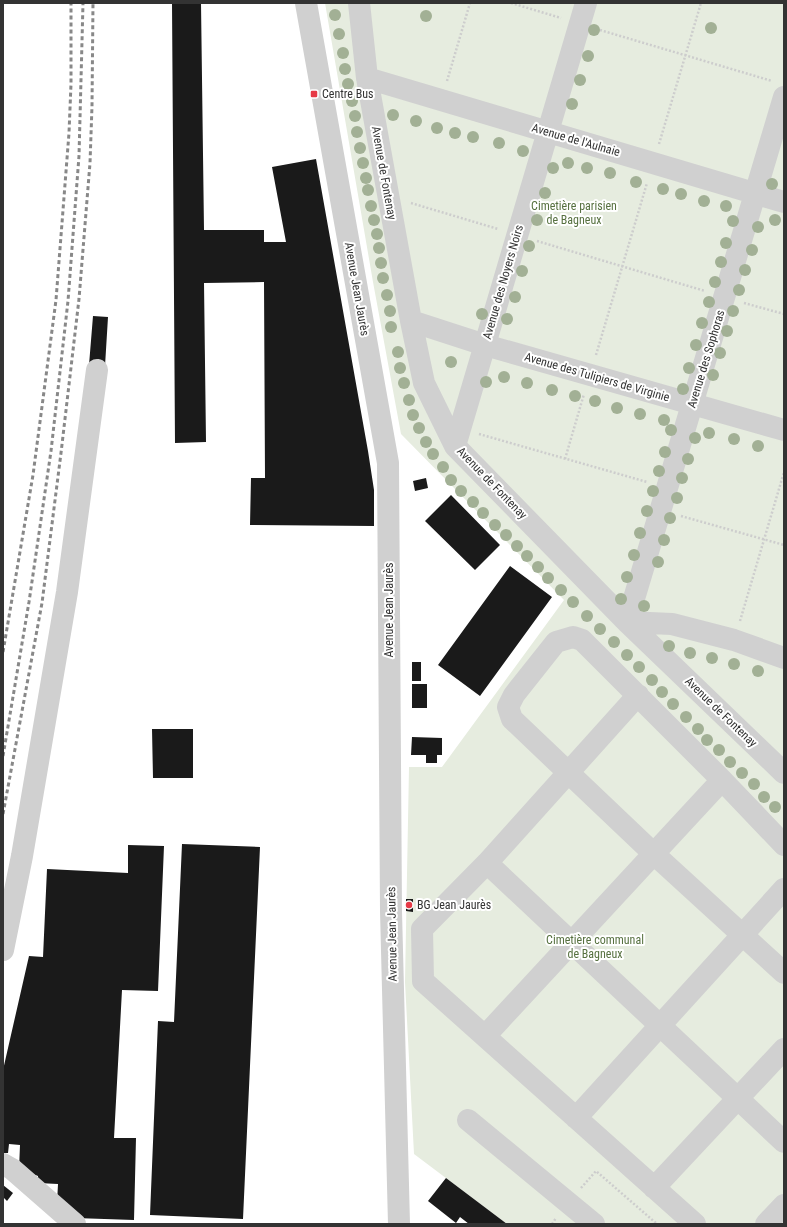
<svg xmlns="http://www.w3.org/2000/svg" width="787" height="1227" viewBox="0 0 787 1227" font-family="'Roboto Condensed',sans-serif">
<rect width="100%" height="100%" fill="#fff"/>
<!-- green -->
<path fill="#e6ecdf" d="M 325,3 L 784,3 L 784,1224 L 507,1224 L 414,1154 L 405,982 L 409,767 L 442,767 L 564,600 L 401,434 L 373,282 Z"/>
<!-- building -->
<path fill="#1a1a1a" d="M 172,3 L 201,3 L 204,230 L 264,230 L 264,242 L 286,242 L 272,167 L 316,159 L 368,451 L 374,490 L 374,526 L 250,525 L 251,478 L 265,478 L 264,282 L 204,283 L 206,442 L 175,443 Z
M 93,316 L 108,317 L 105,366 L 89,365 Z
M 426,478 L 428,488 L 415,491 L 413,481 Z
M 451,495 L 500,545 L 475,570 L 425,521 Z
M 510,566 L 552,597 L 480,696 L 438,665 Z
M 412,662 L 421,662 L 421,681 L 412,681 Z
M 412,684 L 427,684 L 427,708 L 412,708 Z
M 152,729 L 193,729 L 193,778 L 153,778 Z
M 412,737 L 442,738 L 442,755 L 437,755 L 437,763 L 426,763 L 426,755 L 411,755 Z
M 182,844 L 260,847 L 243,1219 L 150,1215 L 158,1021 L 174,1022 Z
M 128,845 L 164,846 L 158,991 L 122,990 L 114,1138 L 136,1138 L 134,1220 L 75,1218 L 57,1203 L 58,1184 L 38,1183 L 38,1176 L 19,1169 L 20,1145 L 9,1144 L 8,1153 L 3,1153 L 3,1070 L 29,956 L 43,957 L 47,869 L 128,873 Z
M 406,899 L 413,899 L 413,912 L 406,911 Z
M 446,1178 L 507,1224 L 469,1224 L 460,1217 L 456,1223 L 428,1201 Z
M 3,1185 L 13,1193 L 7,1201 L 3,1197 Z"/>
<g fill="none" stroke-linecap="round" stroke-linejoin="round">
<!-- path -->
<path stroke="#cdcdcd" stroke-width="2.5" stroke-dasharray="2 2" stroke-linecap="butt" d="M 511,3 L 561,18
M 600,30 L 772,81
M 447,81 L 470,3
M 659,144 L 701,3
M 411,203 L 498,229
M 537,241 L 705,291
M 744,303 L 784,314
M 596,355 L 647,183
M 479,434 L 647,482
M 565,459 L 584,394
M 681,516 L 784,545
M 740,621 L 784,472
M 581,1188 L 596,1171 L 657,1224
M 552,1224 L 556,1218"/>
<!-- minor -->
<path stroke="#d0d0d0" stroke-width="22" d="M 306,3 L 388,463 L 391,911 L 399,1224
M 359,3 L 367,78 L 411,321 L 424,383 L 455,446 L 627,622 L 784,773
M 367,78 L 784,202
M 784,97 L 627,622 L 672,624 L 734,640 L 784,658
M 411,321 L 485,345 L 784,430
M 455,446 L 586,3
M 638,695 L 487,863 L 422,929 L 423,981 L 695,1224
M 784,845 L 722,780 L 582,640 L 573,637 L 556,642 L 514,695 L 508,707 L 512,719 L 654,854 L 784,973
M 487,863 L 784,1142
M 3,950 L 22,856 L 67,592 L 97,370
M 485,1036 L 722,780
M 576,1118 L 784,889
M 468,1120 L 594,1224
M 3,1164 L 12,1169 L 75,1224
M 654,1188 L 784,1049
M 766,1224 L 784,1205"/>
<!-- rail -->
<path stroke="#888" stroke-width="3" stroke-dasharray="4 3" stroke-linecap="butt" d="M 3,652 L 33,475 L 56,300 L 69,133 L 71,84 L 71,3
M 3,756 L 29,602 L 51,451 L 68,301 L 79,156 L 83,3
M 3,814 L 42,603 L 61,453 L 79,299 L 90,163 L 92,106 L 93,3"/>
</g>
<!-- trees -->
<g fill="#a2b095">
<circle cx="335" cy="15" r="6"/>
<circle cx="426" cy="16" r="6"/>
<circle cx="711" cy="28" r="6"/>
<circle cx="594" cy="30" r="6"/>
<circle cx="339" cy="34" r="6"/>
<circle cx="343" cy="53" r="6"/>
<circle cx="588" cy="56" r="6"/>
<circle cx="345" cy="69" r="6"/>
<circle cx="580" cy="80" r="6"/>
<circle cx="348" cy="84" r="6"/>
<circle cx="352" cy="101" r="6"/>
<circle cx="572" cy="104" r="6"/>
<circle cx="393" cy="115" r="6"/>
<circle cx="355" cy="116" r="6"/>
<circle cx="416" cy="121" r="6"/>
<circle cx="437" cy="128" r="6"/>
<circle cx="357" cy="132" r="6"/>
<circle cx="455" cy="133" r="6"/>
<circle cx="473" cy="137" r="6"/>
<circle cx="499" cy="143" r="6"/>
<circle cx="360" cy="148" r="6"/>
<circle cx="523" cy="151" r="6"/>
<circle cx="363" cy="163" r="6"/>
<circle cx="568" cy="163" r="6"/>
<circle cx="553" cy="168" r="6"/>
<circle cx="587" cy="168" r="6"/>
<circle cx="610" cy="173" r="6"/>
<circle cx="366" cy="178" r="6"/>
<circle cx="636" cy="182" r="6"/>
<circle cx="772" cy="184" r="6"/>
<circle cx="663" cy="189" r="6"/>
<circle cx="368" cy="190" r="6"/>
<circle cx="545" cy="193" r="6"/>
<circle cx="681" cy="194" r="6"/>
<circle cx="704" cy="201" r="6"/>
<circle cx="371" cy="206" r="6"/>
<circle cx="726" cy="206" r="6"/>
<circle cx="374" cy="220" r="6"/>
<circle cx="537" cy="220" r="6"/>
<circle cx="775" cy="220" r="6"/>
<circle cx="733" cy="221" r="6"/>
<circle cx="758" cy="227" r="6"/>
<circle cx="377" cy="234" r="6"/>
<circle cx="726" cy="243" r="6"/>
<circle cx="529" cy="246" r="6"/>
<circle cx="379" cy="248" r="6"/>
<circle cx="752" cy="250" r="6"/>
<circle cx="721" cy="262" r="6"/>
<circle cx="381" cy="263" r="6"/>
<circle cx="745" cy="270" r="6"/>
<circle cx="522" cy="271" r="6"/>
<circle cx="383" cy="278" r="6"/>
<circle cx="715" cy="282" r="6"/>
<circle cx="739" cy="290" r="6"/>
<circle cx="387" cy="295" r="6"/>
<circle cx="515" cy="297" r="6"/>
<circle cx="709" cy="302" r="6"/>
<circle cx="390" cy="311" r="6"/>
<circle cx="733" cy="311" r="6"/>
<circle cx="482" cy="314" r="6"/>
<circle cx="507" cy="319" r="6"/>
<circle cx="702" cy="323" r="6"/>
<circle cx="391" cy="327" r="6"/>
<circle cx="727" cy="331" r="6"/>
<circle cx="696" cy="345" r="6"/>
<circle cx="398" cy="352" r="6"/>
<circle cx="720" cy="353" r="6"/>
<circle cx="451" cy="362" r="6"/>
<circle cx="400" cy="368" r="6"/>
<circle cx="689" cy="368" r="6"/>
<circle cx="713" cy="375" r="6"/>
<circle cx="504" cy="377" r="6"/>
<circle cx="486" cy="382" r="6"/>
<circle cx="404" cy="383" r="6"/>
<circle cx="527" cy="383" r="6"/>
<circle cx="683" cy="389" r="6"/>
<circle cx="552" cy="390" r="6"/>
<circle cx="575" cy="396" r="6"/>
<circle cx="409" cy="400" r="6"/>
<circle cx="595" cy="401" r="6"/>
<circle cx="617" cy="408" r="6"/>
<circle cx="640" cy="414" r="6"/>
<circle cx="413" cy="415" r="6"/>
<circle cx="664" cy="420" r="6"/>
<circle cx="419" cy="428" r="6"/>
<circle cx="671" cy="430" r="6"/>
<circle cx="709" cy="433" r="6"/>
<circle cx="695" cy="438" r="6"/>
<circle cx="734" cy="439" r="6"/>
<circle cx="426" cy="442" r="6"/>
<circle cx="758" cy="446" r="6"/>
<circle cx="665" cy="452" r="6"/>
<circle cx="433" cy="454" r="6"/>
<circle cx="688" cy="459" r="6"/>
<circle cx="443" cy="467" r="6"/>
<circle cx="659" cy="471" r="6"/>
<circle cx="682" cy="478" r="6"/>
<circle cx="451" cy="480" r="6"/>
<circle cx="461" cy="491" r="6"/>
<circle cx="653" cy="491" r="6"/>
<circle cx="677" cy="498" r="6"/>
<circle cx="473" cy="502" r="6"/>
<circle cx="647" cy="511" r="6"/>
<circle cx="483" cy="513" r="6"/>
<circle cx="670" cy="518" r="6"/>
<circle cx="495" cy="525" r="6"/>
<circle cx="640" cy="533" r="6"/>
<circle cx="506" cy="535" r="6"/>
<circle cx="664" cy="540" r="6"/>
<circle cx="517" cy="546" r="6"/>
<circle cx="634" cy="555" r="6"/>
<circle cx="527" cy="556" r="6"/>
<circle cx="658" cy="562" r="6"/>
<circle cx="538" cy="567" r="6"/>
<circle cx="627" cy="577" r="6"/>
<circle cx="548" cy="578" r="6"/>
<circle cx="561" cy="590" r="6"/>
<circle cx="621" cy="599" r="6"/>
<circle cx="573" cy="602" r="6"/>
<circle cx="644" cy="606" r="6"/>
<circle cx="587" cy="616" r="6"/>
<circle cx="600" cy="629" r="6"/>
<circle cx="614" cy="642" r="6"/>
<circle cx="669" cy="646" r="6"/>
<circle cx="690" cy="653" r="6"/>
<circle cx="627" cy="655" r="6"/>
<circle cx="712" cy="658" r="6"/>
<circle cx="734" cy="664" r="6"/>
<circle cx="639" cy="667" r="6"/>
<circle cx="758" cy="671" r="6"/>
<circle cx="652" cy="680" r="6"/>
<circle cx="662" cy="692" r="6"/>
<circle cx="673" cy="704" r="6"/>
<circle cx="686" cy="717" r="6"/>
<circle cx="698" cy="729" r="6"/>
<circle cx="707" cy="740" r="6"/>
<circle cx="719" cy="750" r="6"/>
<circle cx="730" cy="762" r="6"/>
<circle cx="742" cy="773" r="6"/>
<circle cx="754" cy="784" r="6"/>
<circle cx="764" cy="797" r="6"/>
<circle cx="775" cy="807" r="6"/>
</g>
<!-- markers -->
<g fill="#e63946" stroke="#fff" stroke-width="1.5">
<rect x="310" y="90" width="8" height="8" rx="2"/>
<circle cx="409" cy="905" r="4"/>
</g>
<g text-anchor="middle" stroke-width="4" stroke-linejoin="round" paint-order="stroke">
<!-- poi labels -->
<g font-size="12" fill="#333" stroke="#fff" text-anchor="start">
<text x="322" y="98">Centre Bus</text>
<text x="417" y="909">BG Jean Jaurès</text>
</g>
<!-- street labels -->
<g font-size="12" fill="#333" stroke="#fff">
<text transform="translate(576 140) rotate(16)" y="4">Avenue de l'Aulnaie</text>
<text transform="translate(384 173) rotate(80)" y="4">Avenue de Fontenay</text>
<text transform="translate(503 282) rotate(-74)" y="4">Avenue des Noyers Noirs</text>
<text transform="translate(357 289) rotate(80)" y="4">Avenue Jean Jaurès</text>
<text transform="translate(706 359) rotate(-73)" y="4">Avenue des Sophoras</text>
<text transform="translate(597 377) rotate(16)" y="4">Avenue des Tulipiers de Virginie</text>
<text transform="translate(492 483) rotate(46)" y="4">Avenue de Fontenay</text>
<text transform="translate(389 610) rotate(-90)" y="4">Avenue Jean Jaurès</text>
<text transform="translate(721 712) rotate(44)" y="4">Avenue de Fontenay</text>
<text transform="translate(392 934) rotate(-91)" y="4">Avenue Jean Jaurès</text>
</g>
<!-- park labels -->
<g font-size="12" fill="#56703f" stroke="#fff">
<text x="574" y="210">Cimetière parisien<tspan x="574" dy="14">de Bagneux</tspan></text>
<text x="595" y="944">Cimetière communal<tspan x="595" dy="14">de Bagneux</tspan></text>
</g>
</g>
<!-- border -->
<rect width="787" height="1227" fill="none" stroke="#333333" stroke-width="8"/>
</svg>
